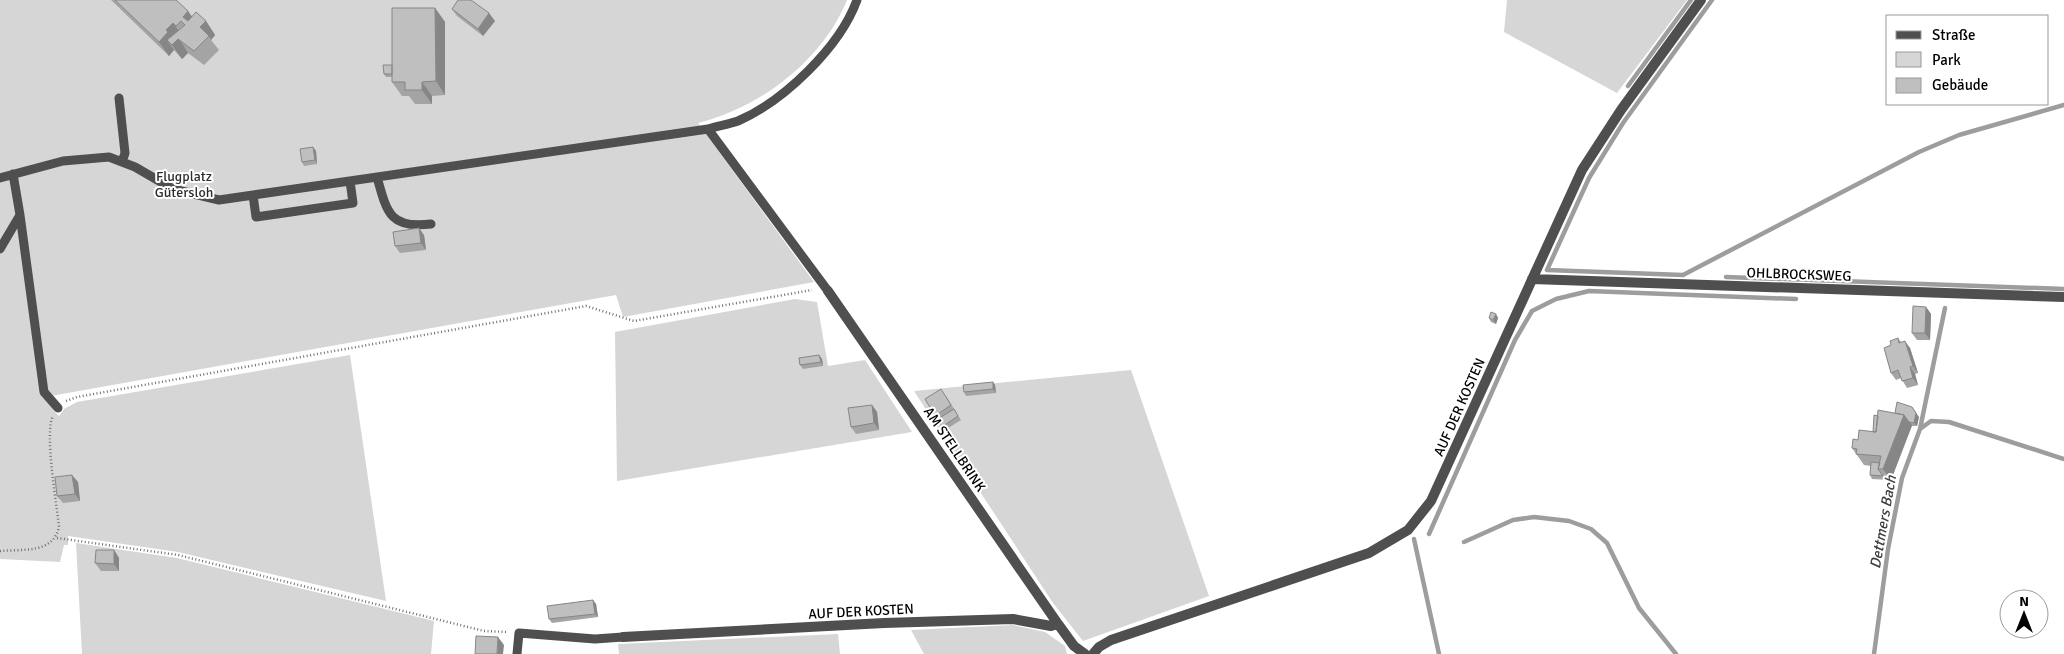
<svg xmlns="http://www.w3.org/2000/svg" width="2064" height="654" viewBox="0 0 2064 654" font-family="Signika,sans-serif">
<rect width="100%" height="100%" fill="#fff"/>
<!-- green -->
<path fill="#d6d6d6" d="M 0,0 L 847,0 C 823,60 760,108 698,123 L 814,282 L 623,317 L 616,295 L 51,396 L 53,410 L 59,416 L 64,409 L 77,402 L 350,355 L 386,601 L 178,552 L 68,536 L 68,545 L 64,545 L 60,562 L 0,559 Z
M 1507,0 L 1687,0 L 1617,93 L 1504,32 Z
M 795,299 L 817,302 L 828,366 L 865,360 L 912,432 L 617,481 L 615,332 Z
M 1131,370 L 1209,596 L 1083,641 L 1053,603 L 914,391 Z
M 76,543 L 177,558 L 434,621 L 431,654 L 82,654 Z
M 1013,625 L 1045,632 L 1065,646 L 1067,654 L 924,654 L 911,630 Z
M 838,634 L 840,654 L 619,654 L 618,644 Z"/>
<g fill="none" stroke-linecap="round" stroke-linejoin="round">
<!-- stream -->
<path stroke="#9d9d9d" stroke-width="4.5" d="M 1712,0 L 1623,123 L 1589,178 L 1547,270 L 1683,275 L 1919,152 L 1959,135 L 2064,105
M 1628,86 L 1691,0
M 1726,277 L 2064,289
M 1920,429 L 1945,308
M 1429,534 L 1515,340 L 1532,311 L 1556,299 L 1589,291 L 1796,299
M 1414,539 L 1439,654
M 1464,542 L 1513,520 L 1534,517 L 1569,521 L 1591,529 L 1607,543 L 1639,608 L 1676,654
M 1874,654 L 1888,549 L 1902,478 L 1920,429 L 1931,421 L 1949,422 L 2064,459"/>
<!-- path -->
<path stroke="#717171" stroke-width="2.5" stroke-dasharray="1 2.5" stroke-linecap="butt" d="M 66,401 L 77,397 L 586,306 L 634,321 L 812,290
M 57,538 L 178,555 L 484,631 L 508,632
M 0,551 C 23,549 53,554 59,527 C 57,506 44,432 53,416"/>
<!-- lane -->
<path stroke="#4f4f4f" stroke-width="9" d="M 119,98 L 125,153 L 122,162
M 708,129 L 828,291
M 377,177 C 387,213 390,229 431,224
M 0,178 L 63,161 L 109,157 L 135,167 L 173,189 L 219,200 L 708,129 C 718,126 729,124 738,121 C 784,101 840,47 857,0
M 253,195 L 256,217 L 353,203 L 350,181
M 20,215 L 44,392 L 58,408
M 0,249 L 20,215 L 13,174
M 517,654 L 519,633 L 595,639 L 623,637"/>
<!-- street -->
<path stroke="#4f4f4f" stroke-width="10" d="M 1532,279 L 2064,297
M 828,291 L 1058,624 L 1074,646 L 1085,654
M 623,637 L 884,623 L 1013,619 L 1051,626 L 1058,624
M 1093,654 L 1099,647 L 1111,640 L 1369,553 L 1408,530 L 1431,501 L 1582,170 L 1621,110 L 1701,0"/>
</g>
<!-- wall -->
<path fill="#a4a4a4" d="M 111,0 L 176,0 L 192,17 L 206,21 L 215,35 L 211,40 L 219,50 L 204,65 L 188,53 L 182,59 L 174,50 L 169,56 Z
M 435,8 L 445,22 L 445,95 L 432,96 L 432,104 L 415,104 L 409,96 L 402,96 L 392,82 L 392,77 L 386,77 L 384,74 L 392,65 Z
M 452,9 L 495,21 L 483,36 L 457,16 Z
M 313,147 L 316,151 L 317,164 L 304,166 L 302,162 Z
M 424,235 L 426,250 L 400,253 L 395,246 Z
M 1926,307 L 1931,314 L 1930,340 L 1917,340 L 1912,333 Z
M 1496,314 L 1498,318 L 1496,324 L 1491,322 L 1489,318 Z
M 1898,338 L 1901,342 L 1910,348 L 1918,373 L 1915,374 L 1918,385 L 1907,388 L 1901,378 L 1896,380 L 1891,373 L 1891,345 Z
M 819,355 L 822,359 L 823,366 L 803,369 L 800,365 Z
M 993,382 L 995,385 L 996,393 L 966,396 L 964,392 Z
M 946,396 L 961,420 L 945,430 L 925,399 Z
M 872,405 L 877,412 L 879,430 L 856,434 L 851,427 Z
M 1878,416 L 1919,417 L 1917,426 L 1912,426 L 1891,480 L 1872,479 L 1870,475 L 1871,466 L 1864,465 L 1852,448 L 1858,440 L 1873,432 Z
M 78,482 L 80,501 L 63,503 L 57,496 Z
M 114,550 L 119,558 L 119,571 L 101,571 L 95,563 Z
M 593,600 L 596,604 L 598,617 L 552,623 L 549,619 Z"/>
<!-- shaded-wall -->
<path fill="#868686" d="M 435,8 L 445,22 L 445,95 L 436,81 Z
M 188,11 L 198,25 L 193,31 L 183,17 Z
M 489,13 L 495,21 L 483,36 L 478,29 Z
M 206,21 L 215,35 L 211,40 L 209,36 L 200,27 Z
M 173,23 L 183,37 L 180,40 L 188,53 L 182,59 L 172,45 L 167,40 L 174,50 L 169,56 L 159,42 L 166,30 Z
M 422,82 L 432,96 L 432,104 L 422,90 Z
M 313,147 L 316,151 L 317,164 L 315,160 Z
M 419,228 L 424,235 L 426,250 L 421,243 Z
M 1926,307 L 1931,314 L 1930,340 L 1925,333 Z
M 1496,314 L 1498,318 L 1496,324 L 1493,320 Z
M 1905,341 L 1910,348 L 1918,373 L 1913,366 Z
M 819,355 L 822,359 L 823,366 L 821,362 Z
M 1910,367 L 1915,374 L 1918,385 L 1913,378 Z
M 993,382 L 995,385 L 996,393 L 993,389 Z
M 872,405 L 877,412 L 879,430 L 874,423 Z
M 1912,407 L 1919,417 L 1917,426 L 1914,423 Z
M 1904,415 L 1912,425 L 1891,480 L 1883,469 Z
M 72,475 L 78,482 L 80,501 L 75,494 Z
M 114,550 L 119,558 L 119,571 L 114,564 Z
M 593,600 L 596,604 L 598,617 L 595,614 Z
M 498,637 L 504,645 L 503,654 L 497,654 Z"/>
<!-- building -->
<path fill="#bfbfbf" stroke="#868686" d="M 115,0 L 176,0 L 188,11 L 183,17 L 188,21 L 196,12 L 206,21 L 200,27 L 209,36 L 194,51 L 178,39 L 172,45 L 167,40 L 185,25 L 181,21 L 176,26 L 173,23 L 166,30 L 168,32 L 159,42 Z
M 458,0 L 471,0 L 489,13 L 478,29 L 452,9 Z
M 392,8 L 435,8 L 436,81 L 422,82 L 422,90 L 405,90 L 405,82 L 392,82 Z
M 383,65 L 392,65 L 392,74 L 384,74 Z
M 313,147 L 315,160 L 302,162 L 300,149 Z
M 419,228 L 421,243 L 395,246 L 393,232 Z
M 1913,306 L 1926,307 L 1925,333 L 1912,333 Z
M 1491,312 L 1496,314 L 1493,320 L 1489,318 Z
M 1898,338 L 1899,343 L 1905,341 L 1913,366 L 1910,367 L 1913,378 L 1902,381 L 1898,370 L 1891,373 L 1884,348 L 1891,345 L 1890,341 Z
M 819,355 L 821,362 L 800,365 L 799,358 Z
M 993,382 L 993,389 L 964,392 L 963,385 Z
M 941,389 L 951,405 L 935,416 L 925,399 Z
M 1897,402 L 1912,407 L 1916,413 L 1914,423 L 1909,422 L 1904,415 L 1895,413 Z
M 872,405 L 874,423 L 851,427 L 848,408 Z
M 954,409 L 958,416 L 942,427 L 938,419 Z
M 1878,410 L 1904,415 L 1883,469 L 1878,469 L 1881,456 L 1856,454 L 1857,449 L 1852,448 L 1853,439 L 1858,440 L 1859,430 L 1876,432 Z
M 1874,415 L 1878,416 L 1876,432 L 1873,432 Z
M 1871,462 L 1880,463 L 1878,469 L 1883,476 L 1870,475 Z
M 72,475 L 75,494 L 57,496 L 55,477 Z
M 96,550 L 114,550 L 114,564 L 95,563 Z
M 593,600 L 595,614 L 549,619 L 547,606 Z
M 476,636 L 498,637 L 497,654 L 475,654 Z"/>
<g text-anchor="middle" stroke-width="4" stroke-linejoin="round" paint-order="stroke">
<!-- park labels -->
<g font-size="14" fill="#2d2d2d" stroke="#fff">
<text x="184" y="181">Flugplatz<tspan x="184" dy="16">Gütersloh</tspan></text>
</g>
<!-- street labels -->
<g font-size="14" fill="#000" stroke="#fff">
<text transform="translate(1799 274) rotate(2)" y="5">OHLBROCKSWEG</text>
<text transform="translate(1459 407) rotate(-66)" y="5">AUF DER KOSTEN</text>
<text transform="translate(955 449) rotate(56)" y="5">AM STELLBRINK</text>
<text transform="translate(861 611) rotate(-3)" y="5">AUF DER KOSTEN</text>
</g>
<!-- water labels -->
<g font-size="15" font-style="italic" fill="#3e3e3e" stroke="#fff">
<text transform="translate(1883 522) rotate(-80)" y="5">Dettmers Bach</text>
</g>
</g>
<!-- legend -->
<rect x="1886" y="15" width="162" height="90" fill="#ffffff" stroke="#999999"/>
<rect x="1896" y="31" width="25" height="8" fill="#4f4f4f" stroke="#999999"/>
<text x="1932" y="40" font-size="15" fill="#000000">Straße</text>
<rect x="1896" y="52" width="25" height="15" fill="#d6d6d6" stroke="#999999"/>
<text x="1932" y="65" font-size="15" fill="#000000">Park</text>
<rect x="1896" y="78" width="25" height="15" fill="#bfbfbf" stroke="#999999"/>
<text x="1932" y="90" font-size="15" fill="#000000">Gebäude</text>
<!-- north arrow -->
<g transform="translate(2024 614)"><circle r="24" fill="#ffffff" stroke="#999999"/>
<path d="M0-4L9 19L0 12L-9 19Z" fill="#000000"/>
<text y="-8" font-size="14" font-weight="bold" text-anchor="middle" fill="#000000">N</text>
</g>
</svg>
